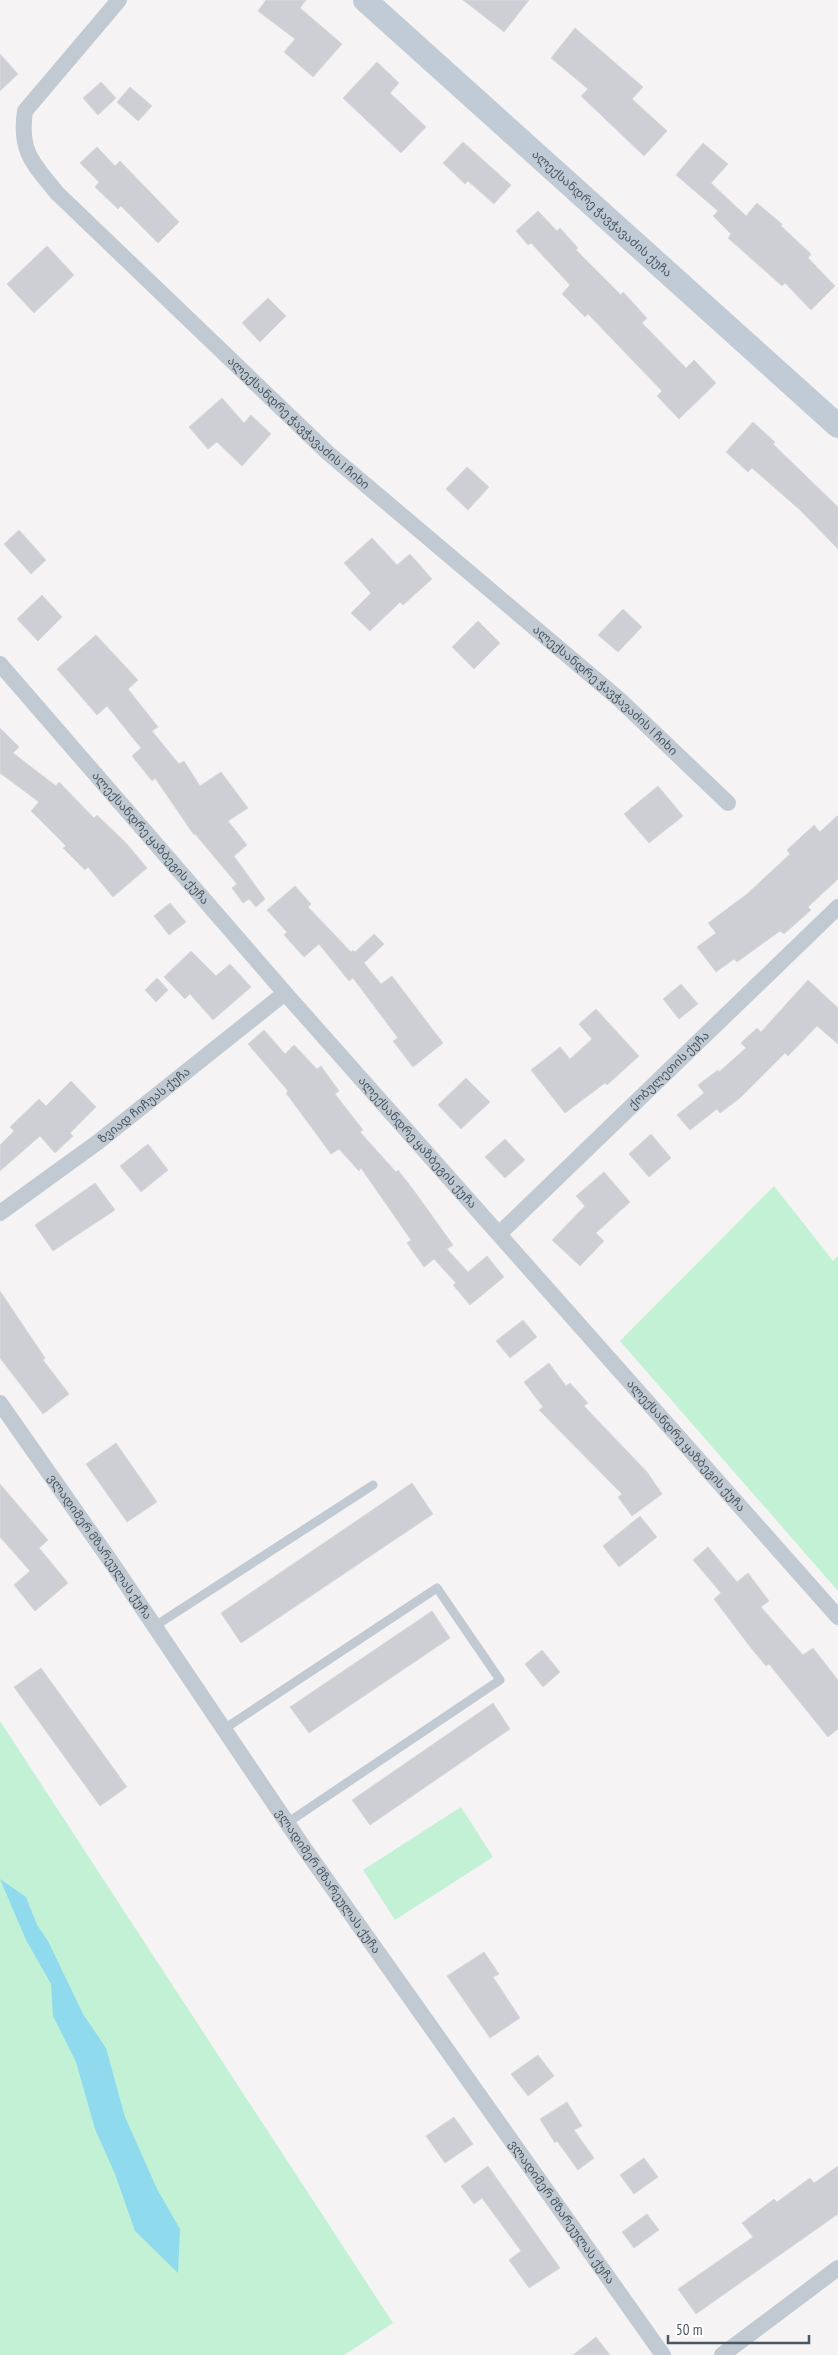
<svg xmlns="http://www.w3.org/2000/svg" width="838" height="2355" viewBox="0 0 838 2355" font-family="'PT Sans Narrow','Noto Sans Georgian',sans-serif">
<rect width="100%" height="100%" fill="#f5f3f3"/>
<!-- green -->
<path fill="#c3f1d5" d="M 774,1186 L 833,1261 L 838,1256 L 838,1591 L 620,1341 Z
M 0,1721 L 393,2323 L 344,2355 L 0,2355 Z
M 461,1807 L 493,1857 L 395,1920 L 363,1870 Z"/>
<!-- water -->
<path fill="#90daee" d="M 0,1879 L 26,1897 L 37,1925 L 48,1941 L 83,2014 L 106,2048 L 125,2117 L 157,2189 L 180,2229 L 178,2273 L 135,2231 L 115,2174 L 95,2129 L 76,2062 L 53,2016 L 51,1984 L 26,1940 Z"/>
<!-- building -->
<path fill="#cdcfd5" stroke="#d7d9de" d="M 266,0 L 306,0 L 300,8 L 342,44 L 313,77 L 284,52 L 295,39 L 258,11 Z
M 463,0 L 529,0 L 504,32 Z
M 575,28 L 643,87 L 632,99 L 667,131 L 644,156 L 581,96 L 588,89 L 551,58 Z
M 0,54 L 18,74 L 0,91 Z
M 377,62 L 399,83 L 390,93 L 426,127 L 401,153 L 343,98 Z
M 101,82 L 116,98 L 98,115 L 83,98 Z
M 130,87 L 152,106 L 138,121 L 117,102 Z
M 463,142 L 511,185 L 494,204 L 468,181 L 465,184 L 443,163 Z
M 703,143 L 728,164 L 711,183 L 746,216 L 757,203 L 782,224 L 781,226 L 811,254 L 808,258 L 835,286 L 811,310 L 785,283 L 782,286 L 728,238 L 731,234 L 713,216 L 718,211 L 676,175 Z
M 97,147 L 115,166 L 120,161 L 179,222 L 158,243 L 121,206 L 118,209 L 95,187 L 99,182 L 80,163 Z
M 538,211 L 557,231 L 560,228 L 578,248 L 576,250 L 621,295 L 623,292 L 647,318 L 642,323 L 686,368 L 694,360 L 716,383 L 679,419 L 657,396 L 662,391 L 588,314 L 585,317 L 562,294 L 570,285 L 531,243 L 528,245 L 516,231 Z
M 47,246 L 74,275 L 34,313 L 7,284 Z
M 268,298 L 286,316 L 260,342 L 242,323 Z
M 222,398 L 244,423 L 251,415 L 271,434 L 242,466 L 217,442 L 208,449 L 189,427 Z
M 753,422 L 775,442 L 773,444 L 838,507 L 838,549 L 800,510 L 752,468 L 748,472 L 726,452 Z
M 467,467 L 489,487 L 468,510 L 446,489 Z
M 19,530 L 46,560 L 31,574 L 4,544 Z
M 372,538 L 397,565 L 410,554 L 432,579 L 403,605 L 400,602 L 370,631 L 351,613 L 371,593 L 344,563 Z
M 42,595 L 62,617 L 38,641 L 17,619 Z
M 623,609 L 642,627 L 618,652 L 598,635 Z
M 478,621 L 500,643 L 474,669 L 452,647 Z
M 96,635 L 138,680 L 128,689 L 158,727 L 152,731 L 179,764 L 184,761 L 200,786 L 221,772 L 248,808 L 228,821 L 247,845 L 234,856 L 265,899 L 256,907 L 249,899 L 243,903 L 232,888 L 237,884 L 195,834 L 194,835 L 155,778 L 152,781 L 132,756 L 141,748 L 107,706 L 97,715 L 57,669 Z
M 0,728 L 19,747 L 13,753 L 56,786 L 59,782 L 94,818 L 97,815 L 126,843 L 147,868 L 113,897 L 88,867 L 85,870 L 63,848 L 66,846 L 31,811 L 39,802 L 0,773 Z
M 658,786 L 683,816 L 649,843 L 624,814 Z
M 838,815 L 838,879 L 808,907 L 811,910 L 784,934 L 780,931 L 737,962 L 734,959 L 716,972 L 697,947 L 716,933 L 708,923 L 747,894 L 790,854 L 787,850 L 814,825 L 820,832 Z
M 295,886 L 311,904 L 308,907 L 351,952 L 353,950 L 355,952 L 374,934 L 384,944 L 364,963 L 381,984 L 392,976 L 443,1043 L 413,1067 L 393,1041 L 398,1038 L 353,978 L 349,981 L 319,944 L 304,957 L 284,935 L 287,932 L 267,910 Z
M 170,903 L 186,922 L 169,935 L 154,916 Z
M 191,951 L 216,976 L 230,964 L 251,987 L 213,1020 L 190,994 L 185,999 L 164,977 Z
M 157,978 L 168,990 L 156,1002 L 145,990 Z
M 808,980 L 838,1008 L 838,1044 L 817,1026 L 788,1056 L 785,1053 L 740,1098 L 720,1113 L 717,1109 L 690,1130 L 677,1115 L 704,1093 L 698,1085 L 718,1070 L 719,1072 L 746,1048 L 741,1043 L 757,1028 L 761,1032 Z
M 681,984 L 698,1004 L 679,1019 L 663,999 Z
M 596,1009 L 639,1056 L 607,1085 L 605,1083 L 565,1113 L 531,1070 L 560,1047 L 570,1059 L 592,1039 L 579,1024 Z
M 264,1030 L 285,1054 L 294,1045 L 317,1069 L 321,1066 L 339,1091 L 335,1094 L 363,1130 L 360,1132 L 396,1172 L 398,1170 L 415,1192 L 453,1245 L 447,1249 L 468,1272 L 487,1256 L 504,1277 L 470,1305 L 453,1285 L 456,1283 L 434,1259 L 424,1267 L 407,1243 L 411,1240 L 361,1168 L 359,1171 L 339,1149 L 331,1154 L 286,1093 L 288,1091 L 248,1044 Z
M 466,1078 L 490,1102 L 461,1129 L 438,1105 Z
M 71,1081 L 96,1107 L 70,1133 L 73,1136 L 55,1153 L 40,1136 L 0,1171 L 0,1145 L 14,1131 L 10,1127 L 39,1099 L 46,1106 Z
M 651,1134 L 671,1158 L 649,1177 L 629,1154 Z
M 505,1139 L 525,1160 L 505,1178 L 485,1157 Z
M 148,1144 L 168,1170 L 141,1192 L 120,1166 Z
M 604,1172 L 630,1202 L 596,1233 L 604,1241 L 580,1266 L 552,1240 L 585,1206 L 576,1196 Z
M 95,1183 L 115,1210 L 53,1251 L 35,1225 Z
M 0,1291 L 45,1358 L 43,1360 L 69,1394 L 43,1414 L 0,1358 Z
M 523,1320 L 537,1337 L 510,1358 L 496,1341 Z
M 549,1363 L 566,1386 L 570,1383 L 588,1403 L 584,1406 L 647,1472 L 662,1494 L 632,1516 L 618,1497 L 622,1494 L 539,1410 L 543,1407 L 524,1382 Z
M 116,1443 L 157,1502 L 127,1522 L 86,1464 Z
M 412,1483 L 433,1514 L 241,1643 L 221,1613 Z
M 0,1484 L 48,1540 L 39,1548 L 68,1583 L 35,1611 L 14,1585 L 30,1571 L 0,1537 Z
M 640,1516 L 657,1537 L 619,1567 L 603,1546 Z
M 708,1547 L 737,1582 L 748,1573 L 769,1601 L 761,1607 L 803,1655 L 813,1648 L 838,1680 L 838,1729 L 828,1737 L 769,1664 L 766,1666 L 751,1648 L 714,1599 L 721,1593 L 693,1560 Z
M 432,1611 L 450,1638 L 309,1733 L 290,1707 Z
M 542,1650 L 560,1672 L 543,1687 L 525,1664 Z
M 41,1668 L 127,1787 L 100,1806 L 14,1687 Z
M 493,1703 L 510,1729 L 370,1825 L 352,1800 Z
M 484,1952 L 499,1974 L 493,1977 L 520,2018 L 490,2038 L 447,1976 Z
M 538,2055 L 554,2076 L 528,2096 L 511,2074 Z
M 567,2102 L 582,2126 L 574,2130 L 594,2158 L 578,2170 L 557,2141 L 555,2143 L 540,2119 Z
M 454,2117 L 473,2144 L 445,2163 L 426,2136 Z
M 644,2158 L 658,2177 L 634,2194 L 620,2175 Z
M 488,2166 L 560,2268 L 529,2288 L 509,2260 L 521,2251 L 482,2198 L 474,2204 L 461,2186 Z
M 838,2166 L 838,2214 L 696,2314 L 678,2289 L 753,2237 L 742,2223 L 774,2199 L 777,2202 L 810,2178 L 814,2183 Z
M 647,2214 L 659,2230 L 634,2248 L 622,2232 Z
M 596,2337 L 610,2355 L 573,2355 Z"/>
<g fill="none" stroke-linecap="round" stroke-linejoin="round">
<!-- lane -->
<path stroke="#c1cad2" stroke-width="9" d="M 155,1626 L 373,1485
M 224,1729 L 437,1588 L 500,1680 L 287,1823"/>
<!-- street -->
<g stroke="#c1cad2" stroke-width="16">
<path id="s1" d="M 119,0 L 25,111 C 19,152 33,163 57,193 L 328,453 L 619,699 L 728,803"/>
<path id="s2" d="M 0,664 L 285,993 L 838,1617"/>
<path id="s3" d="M 0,1213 L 98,1142 L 285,993"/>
<path id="s4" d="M 499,1234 L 838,907"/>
<path id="s5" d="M 0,1403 L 114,1566 L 302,1845 L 663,2355"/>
<path d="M 722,2355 L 838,2268"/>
</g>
<!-- secondary -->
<path stroke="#c1cbd6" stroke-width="24" id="s6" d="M 365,0 L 838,426"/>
</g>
<g text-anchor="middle" stroke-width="4" stroke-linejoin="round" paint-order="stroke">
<!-- street labels -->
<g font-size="12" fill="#4a5661" stroke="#fff">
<text dy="4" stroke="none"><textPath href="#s6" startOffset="319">ალექსანდრე ჭავჭავაძის ქუჩა</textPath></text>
<text dy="4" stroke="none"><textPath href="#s1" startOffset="571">ალექსანდრე ჭავჭავაძის I ჩიხი</textPath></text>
<text dy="4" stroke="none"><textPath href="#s1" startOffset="978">ალექსანდრე ჭავჭავაძის I ჩიხი</textPath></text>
<text dy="4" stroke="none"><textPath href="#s2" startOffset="230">ალექსანდრე ყაზბეგის ქუჩა</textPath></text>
<text dy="4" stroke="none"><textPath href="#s4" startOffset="236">ქობულეთის ქუჩა</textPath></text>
<text dy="4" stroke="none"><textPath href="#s3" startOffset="180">ზვიად ჩიჩუას ქუჩა</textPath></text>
<text dy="4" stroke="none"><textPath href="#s2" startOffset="635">ალექსანდრე ყაზბეგის ქუჩა</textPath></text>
<text dy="4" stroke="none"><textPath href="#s2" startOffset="1040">ალექსანდრე ყაზბეგის ქუჩა</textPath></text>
<text dy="4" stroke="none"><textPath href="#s5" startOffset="175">ვლადიმერ მზარეულას ქუჩა</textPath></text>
<text dy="4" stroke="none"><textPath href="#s5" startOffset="580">ვლადიმერ მზარეულას ქუჩა</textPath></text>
<text dy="4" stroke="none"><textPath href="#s5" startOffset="985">ვლადიმერ მზარეულას ქუჩა</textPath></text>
</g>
</g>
<!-- scale -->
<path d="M668 2335v8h141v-8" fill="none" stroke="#4a5661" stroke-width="2.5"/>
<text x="676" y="2335" font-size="15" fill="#4a5661" stroke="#ffffff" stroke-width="4" paint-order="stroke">50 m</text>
</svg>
